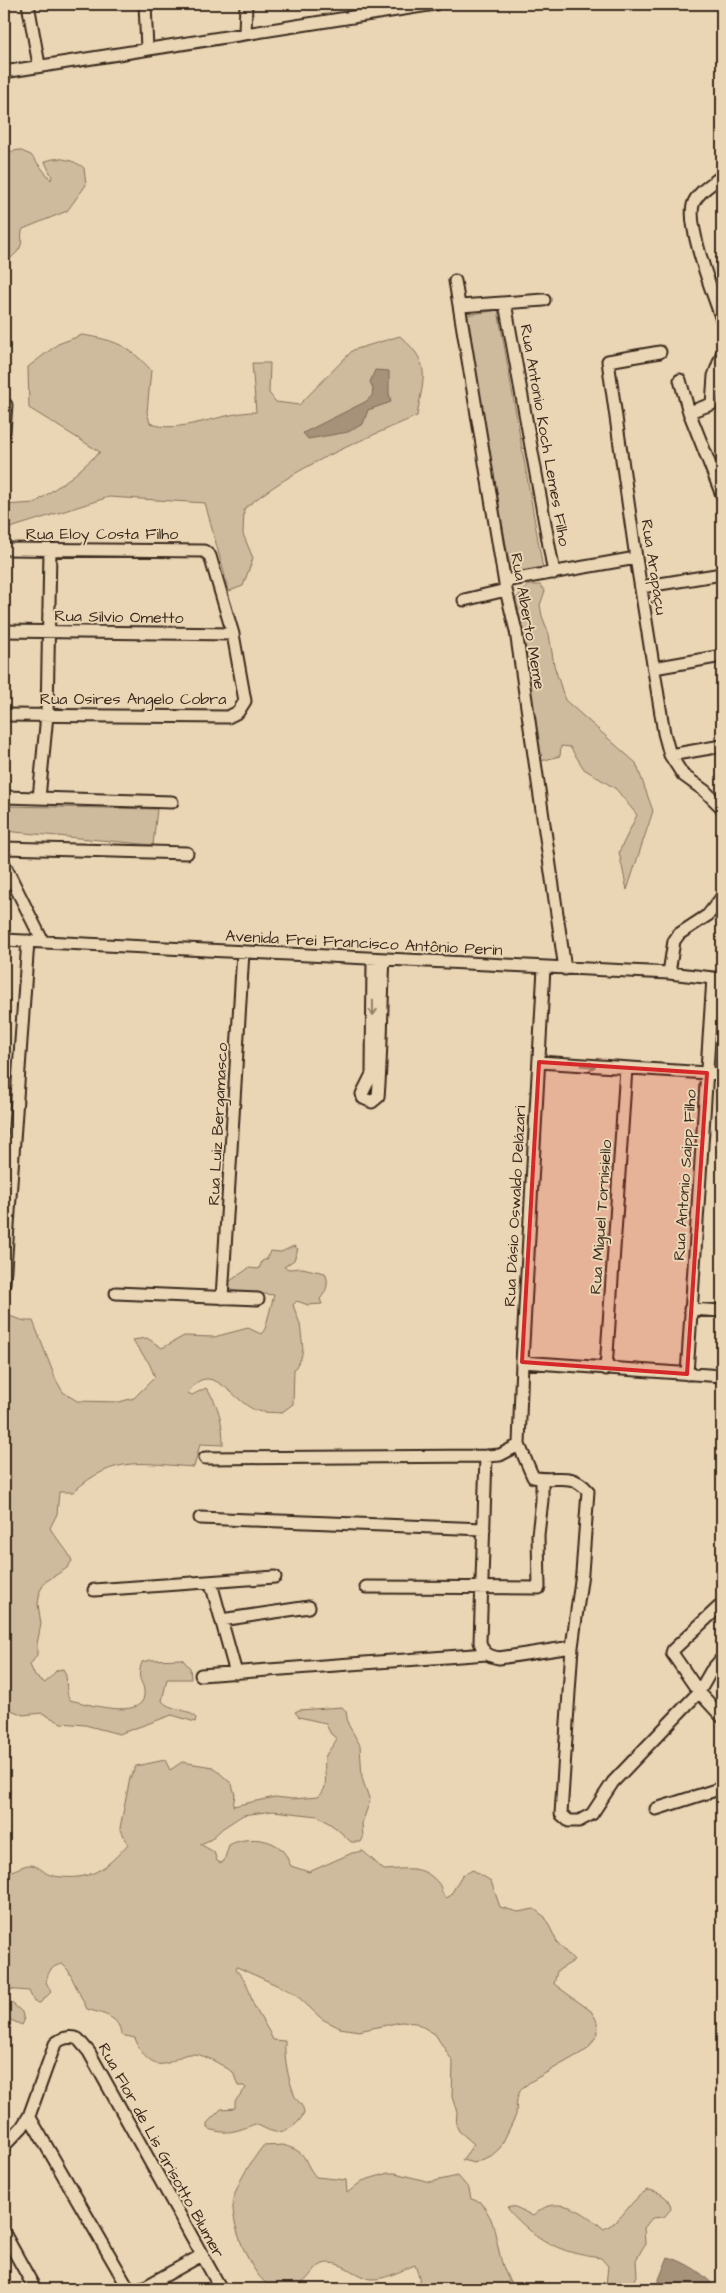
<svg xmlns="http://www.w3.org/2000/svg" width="726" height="2293" viewBox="0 0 726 2293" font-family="'Architects Daughter',sans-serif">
<rect width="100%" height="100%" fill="#ead6b4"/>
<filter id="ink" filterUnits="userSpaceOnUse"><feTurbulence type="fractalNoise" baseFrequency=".02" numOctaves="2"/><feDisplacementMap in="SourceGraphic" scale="10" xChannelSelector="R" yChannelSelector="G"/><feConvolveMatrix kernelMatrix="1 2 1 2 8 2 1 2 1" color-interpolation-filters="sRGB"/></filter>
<g filter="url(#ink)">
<!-- green -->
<path fill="#ceba9c" stroke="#84725d" d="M 19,150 L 31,155 L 51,180 L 52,177 L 45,162 C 55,155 75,160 84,168 L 86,185 L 67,211 L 23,229 C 20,235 23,239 21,245 C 19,253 9,259 4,264 L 4,153 Z
M 498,310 L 543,569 L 511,574 L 466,315 Z
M 82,335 C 115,340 128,345 151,370 L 147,412 L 150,423 C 176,436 225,411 256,412 L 252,363 L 270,363 L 269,393 L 276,402 L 299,405 L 353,350 L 400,336 C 433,365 423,377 417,416 C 357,442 294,467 244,509 L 243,534 L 253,558 L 243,586 L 229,591 L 205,503 L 109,497 L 4,530 L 4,505 L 35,503 L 74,475 L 100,452 L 29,408 L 28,367 L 58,344 Z
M 528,585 L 540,585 L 545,591 L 540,605 L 542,616 L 549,634 L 554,665 L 565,700 L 636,763 L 653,811 L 627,890 L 619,852 L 637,815 L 616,789 L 584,769 L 570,747 L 561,746 L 560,756 L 541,761 L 521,623 L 512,603 Z
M 4,806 L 157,809 L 153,845 L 4,831 Z
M 294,1246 L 298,1249 L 294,1260 L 284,1267 L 289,1269 L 302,1268 L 325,1273 C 330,1283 326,1292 320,1299 L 322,1304 L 308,1305 L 297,1301 L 293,1305 L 300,1324 L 303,1349 L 301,1358 L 294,1370 L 293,1404 L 281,1413 C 274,1412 265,1413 258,1411 C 236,1406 211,1355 188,1393 L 192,1395 L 206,1388 C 219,1404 223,1424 223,1445 L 200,1444 L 194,1467 C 143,1464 115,1454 73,1492 L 59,1492 L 57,1514 L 50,1528 C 55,1537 70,1553 72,1561 L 67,1568 L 45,1582 L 40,1591 L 38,1604 L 41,1624 L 37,1644 L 37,1655 L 30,1665 L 35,1676 L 45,1683 L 57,1670 L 63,1669 C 70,1679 63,1688 70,1700 C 84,1703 143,1721 144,1695 C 145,1680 135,1683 142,1662 L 150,1660 L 182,1659 L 190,1668 L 191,1679 L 167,1679 L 162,1701 C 170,1711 187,1707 196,1718 L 195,1722 L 172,1715 L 119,1734 L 85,1725 L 61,1723 L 42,1713 L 23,1715 L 4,1707 L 4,1316 L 6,1315 L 25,1321 L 33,1321 L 56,1380 L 63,1392 L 77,1401 L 119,1402 L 134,1398 L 155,1377 L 149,1363 L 132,1340 L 147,1338 L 162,1348 L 184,1336 L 214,1337 L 248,1328 L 261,1334 L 265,1329 L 274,1295 L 234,1291 L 226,1288 L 227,1283 L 249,1268 L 259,1269 L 262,1261 L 267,1259 L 270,1251 L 281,1252 Z
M 342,1707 L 346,1711 L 348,1724 L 360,1745 L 362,1778 L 370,1801 L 362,1823 L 363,1838 L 361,1842 L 351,1842 L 336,1828 L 318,1816 L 273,1811 L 243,1815 L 223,1828 L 210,1840 L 200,1844 L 214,1852 L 217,1861 L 221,1863 L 224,1861 L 229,1845 C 243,1837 269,1837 281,1849 C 286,1853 288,1861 291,1866 L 309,1872 L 352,1853 L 363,1851 L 384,1870 C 407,1869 423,1864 439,1884 C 442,1888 441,1894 446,1898 L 450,1896 L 462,1875 L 473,1870 L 491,1881 L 500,1907 L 518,1912 L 534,1909 L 545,1917 L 557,1942 L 574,1961 L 557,1971 L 554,1984 L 591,2011 L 597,2021 L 598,2033 L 588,2049 L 530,2082 L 521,2089 L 517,2098 L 516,2115 L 500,2148 L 491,2156 L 474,2163 L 462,2160 L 474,2144 L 459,2131 L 456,2125 L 457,2112 L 452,2097 L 453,2062 L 435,2034 L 416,2023 L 401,2022 L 359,2031 L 340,2028 L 322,2019 L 294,1993 L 237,1967 L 236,1970 C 252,1987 247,1990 255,2008 C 261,2019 268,2028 273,2040 L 285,2041 C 284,2059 288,2077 294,2094 C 296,2101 303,2104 304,2112 C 301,2123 287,2133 275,2132 C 268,2131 261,2126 255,2124 C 237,2131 226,2136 207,2128 L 207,2123 L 221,2109 L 235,2108 L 235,2101 L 246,2088 L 244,2086 L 238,2086 L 233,2072 C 221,2065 207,2055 193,2054 C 181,2053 175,2062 164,2064 C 148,2067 139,2049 135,2038 L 121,2035 C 120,2016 103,2014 87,2009 L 68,1970 L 62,1964 C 51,1966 48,1972 46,1982 L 51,1992 L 40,2003 L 34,2002 L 29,1991 L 4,1989 L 4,1872 C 15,1872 21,1865 30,1865 C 40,1865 44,1875 54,1876 C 90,1882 106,1869 128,1844 L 120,1828 L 130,1778 L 136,1766 L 165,1760 L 170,1770 L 182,1762 L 213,1767 L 232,1784 L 235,1795 L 233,1806 L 275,1797 L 293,1799 L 318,1797 C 332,1787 321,1768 326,1755 C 329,1750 334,1744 337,1739 L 331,1734 L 325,1723 L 299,1717 L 295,1712 L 299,1710 Z
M 4,1996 L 22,2012 L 24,2021 L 22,2025 L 4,2017 Z
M 283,2145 C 310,2153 301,2159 316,2177 L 346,2180 L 347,2193 L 362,2181 L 388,2173 L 395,2173 L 430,2182 L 458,2176 L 469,2189 L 471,2199 L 481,2202 C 484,2207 488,2213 491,2219 C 499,2241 499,2272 516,2289 L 420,2289 L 419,2277 L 415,2265 C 402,2270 385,2280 371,2279 C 356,2277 345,2263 329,2263 C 309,2263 310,2293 278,2289 C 253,2286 231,2225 233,2203 C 235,2184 252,2161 263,2146 Z
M 647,2190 C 659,2191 670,2197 671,2209 L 664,2217 L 652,2218 L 644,2228 L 645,2244 L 636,2260 L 637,2276 L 630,2289 L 603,2289 L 606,2285 L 608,2266 L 601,2258 C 560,2253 536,2241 508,2209 L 509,2206 L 516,2207 L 533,2216 C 537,2213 542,2208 546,2207 C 568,2199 588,2216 604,2229 C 625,2219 628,2202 647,2190 Z"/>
<!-- water -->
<path fill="#a69279" stroke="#7b6855" d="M 375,370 L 389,371 L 389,393 L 391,402 L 368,410 L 363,424 L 348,432 L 308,439 L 303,433 L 365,402 L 372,396 L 373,388 L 370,382 Z
M 668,2257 C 684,2261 707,2275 716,2289 L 655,2289 Z"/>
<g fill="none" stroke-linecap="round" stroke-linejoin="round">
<defs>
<path id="minor" d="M 28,4 L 39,65
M 145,4 L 147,49
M 245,33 L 246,4
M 4,72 L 435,4
M 722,176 C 713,183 696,193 693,205 C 687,228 714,296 722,320
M 455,281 L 506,590 L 516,631 L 565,969
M 505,303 L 554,573
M 460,306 L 544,300
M 660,352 L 608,361 L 636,558 L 664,733 L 670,755 L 683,775 L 705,791 L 722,808
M 680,380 L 689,412 L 722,495
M 689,412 L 712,404 L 714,376 L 722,354
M 4,432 L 6,405
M 4,549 L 204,551 L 210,556 L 233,634 L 245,701 L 238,712 L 228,717 L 4,715
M 505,581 L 636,558
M 641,587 L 722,574
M 464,600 L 506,590
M 4,631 L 233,634
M 654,668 L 722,656
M 670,755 L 722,746
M 4,797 L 172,802
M 39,798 L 47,715 L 50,550
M 4,848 L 187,853
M 4,864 L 43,942
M 4,940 L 669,973 L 722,979
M 373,959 L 372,1074 L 362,1094 L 363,1098 L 372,1102 L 378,1097 C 382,1051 381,1005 384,960
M 544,968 L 522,1362 L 519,1445 L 533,1477 C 555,1483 570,1470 588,1491 L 582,1573 L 572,1647 L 561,1814 L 569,1821 L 579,1821 L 592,1814 L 613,1782 L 699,1692 L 711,1671 L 722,1658
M 669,973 L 674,941 L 679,934 L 708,915 L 722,897
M 539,1062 L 722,1074
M 4,1283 L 28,941
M 116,1293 L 258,1299
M 222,1298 L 243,952
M 690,1309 L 722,1311
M 522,1362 L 722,1376
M 606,1369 L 626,1068
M 687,1374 L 713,978
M 486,1456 L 480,1642 C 483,1653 488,1656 499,1658 L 572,1647
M 205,1458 L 486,1456 L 500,1455 L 519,1445
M 200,1518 L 484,1529
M 211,1583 L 236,1673
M 366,1587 L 539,1588 L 538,1535 L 542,1500 L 542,1479
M 94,1590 L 275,1577
M 722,1604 L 673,1650 L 672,1653 L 699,1692 L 722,1717
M 221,1620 L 309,1607
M 201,1675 L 487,1654
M 656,1809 L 722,1788
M 29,2116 L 129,2289
M 4,2146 L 22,2127 L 29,2116 L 55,2044 C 61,2038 70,2036 78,2039 L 89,2052 L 221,2289
M 4,2233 L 35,2289
M 141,2289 L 202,2255"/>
</defs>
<!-- minor casing -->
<use href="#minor" stroke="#3b2a1e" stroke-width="15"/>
<!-- minor -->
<use href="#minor" stroke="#ead6b4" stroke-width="11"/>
</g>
<!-- one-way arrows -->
<defs><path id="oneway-shaft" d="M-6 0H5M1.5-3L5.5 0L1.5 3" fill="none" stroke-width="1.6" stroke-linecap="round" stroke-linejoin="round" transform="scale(1.25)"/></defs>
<g stroke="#928069">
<use href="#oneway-shaft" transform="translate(373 1008) rotate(89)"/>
<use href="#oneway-shaft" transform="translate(588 1066) rotate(4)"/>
</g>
</g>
<!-- marked area -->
<path fill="#d62828" fill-opacity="0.2" stroke="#d62828" stroke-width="4" stroke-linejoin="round" d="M 539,1062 L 707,1073 L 687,1374 L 522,1362 Z"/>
<g text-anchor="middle" stroke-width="4" stroke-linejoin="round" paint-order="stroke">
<!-- street labels -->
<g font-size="16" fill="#3b2a1e" stroke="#ead6b4">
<text transform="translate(546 435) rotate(80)" y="6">Rua Antonio Koch Lemes Filho</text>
<text x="102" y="539">Rua Eloy Costa Filho</text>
<text transform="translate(655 567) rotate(81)" y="6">Rua Arapaçu</text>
<text transform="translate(119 616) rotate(1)" y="6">Rua Silvio Ometto</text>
<text transform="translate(529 621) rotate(80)" y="6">Rua Alberto Meme</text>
<text x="133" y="704">Rua Osires Angelo Cobra</text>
<text transform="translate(364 942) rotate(3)" y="6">Avenida Frei Francisco Antônio Perin</text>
<text transform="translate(217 1124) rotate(-87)" y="6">Rua Luiz Bergamasco</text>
<text transform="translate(684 1175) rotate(-86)" y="6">Rua Antonio Saipp Filho</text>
<text transform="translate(514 1206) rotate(-87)" y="6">Rua Dásio Oswaldo Delázari</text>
<text transform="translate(600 1217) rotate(-86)" y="6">Rua Miguel Tornisiello</text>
<text transform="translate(162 2150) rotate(61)" y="6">Rua Flor de Lis Grisotto Blumer</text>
</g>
</g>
<!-- margin -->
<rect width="726" height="2293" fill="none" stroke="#ead6b4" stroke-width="20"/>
<rect x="10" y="10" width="706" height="2273" fill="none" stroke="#3b2a1e" stroke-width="2" filter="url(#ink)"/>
</svg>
